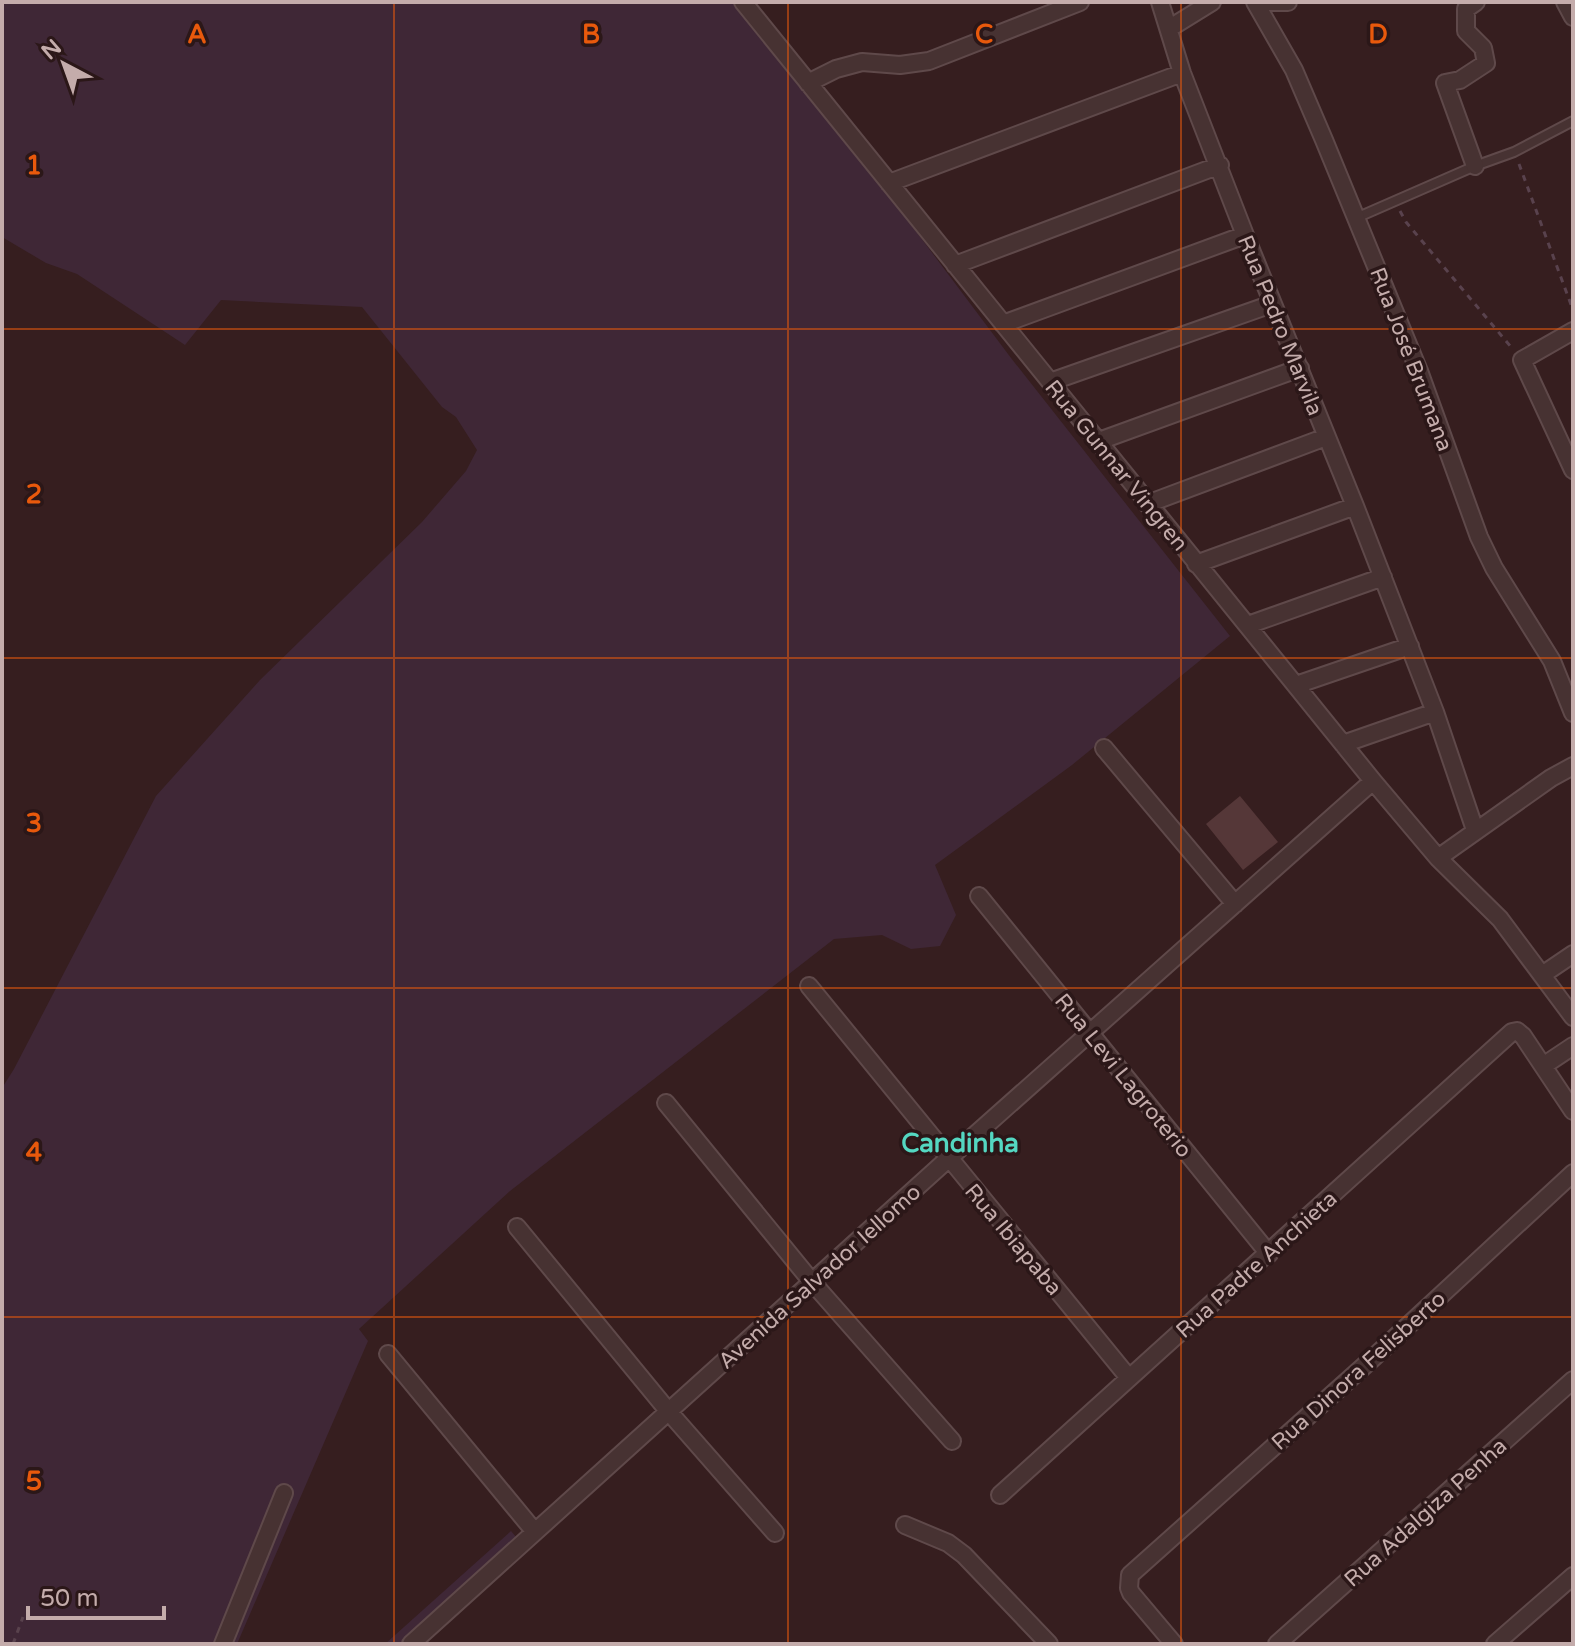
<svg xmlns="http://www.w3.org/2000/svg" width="1575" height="1646" viewBox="0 0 1575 1646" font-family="'Varela Round',sans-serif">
<rect width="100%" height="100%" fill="#361e1f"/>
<!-- green -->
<path fill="#3f2736" d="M 2,2 L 737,2 L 816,98 L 1011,358 L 1230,636 L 1072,765 L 935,865 L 956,915 L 940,946 L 911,949 L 882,935 L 834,939 L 510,1191 L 359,1329 L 368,1341 L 237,1644 L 2,1644 L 2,1088 L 14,1069 L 156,796 L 260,680 L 422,522 L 466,471 L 477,450 L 456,417 L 442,407 L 362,307 L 221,300 L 185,345 L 77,274 L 46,263 L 2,237 Z
M 511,1531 L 527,1550 L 424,1644 L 385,1644 Z"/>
<!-- building -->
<path fill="#553738" d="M 1240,796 L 1278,842 L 1243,870 L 1206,824 Z"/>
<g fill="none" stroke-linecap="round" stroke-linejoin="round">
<defs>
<path id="lane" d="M 1356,218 L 1475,166 L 1514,152 L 1573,121"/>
<path id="street" d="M 743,2 L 1373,781 L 1438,858 L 1500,919 L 1573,1017
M 1160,2 L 1182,73 L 1245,235 L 1355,506 L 1435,712 L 1475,830
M 1255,2 L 1294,70 L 1324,140 L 1419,371 L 1479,537 L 1494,568 L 1552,661 L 1573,713
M 1270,2 L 1288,2
M 1565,2 L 1573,17
M 1170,28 L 1212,2
M 808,83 L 836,69 L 862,62 L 900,65 L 929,61 L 1080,2
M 1475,166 L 1445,83 L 1460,80 L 1486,63 L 1483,48 L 1466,31 L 1466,9 L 1476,2
M 889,183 L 1182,73
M 955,265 L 1220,165
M 1003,324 L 1245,235
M 1573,331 L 1522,360 L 1573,470
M 1050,382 L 1272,304
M 1099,441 L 1300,368
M 1147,504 L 1326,437
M 1196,564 L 1355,506
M 1248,625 L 1383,577
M 1296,685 L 1410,646
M 1343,744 L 1435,712
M 1104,748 L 1235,904
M 1438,858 L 1551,778 L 1573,766
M 979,896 L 1269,1254
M 1542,975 L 1573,954
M 809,986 L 1129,1378
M 1543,1066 L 1573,1046
M 666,1103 L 812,1282 L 952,1441
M 517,1227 L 669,1412 L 775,1533
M 388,1354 L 535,1532
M 1000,1495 L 1512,1032 L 1517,1031 L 1523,1036 L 1573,1111
M 905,1525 L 948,1543 L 964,1555 L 1049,1644
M 223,1644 L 284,1493
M 411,1644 L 948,1159 L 1373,781
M 1174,1644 L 1131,1593 L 1129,1588 L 1130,1575 L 1373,1358 L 1573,1173
M 1277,1644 L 1573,1380
M 1495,1644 L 1573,1576"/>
</defs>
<!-- lane casing -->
<use href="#lane" stroke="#5f494a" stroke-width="12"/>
<!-- street casing -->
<use href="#street" stroke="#5f494a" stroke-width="20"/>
<!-- path -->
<path stroke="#59424d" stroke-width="3" stroke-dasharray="6 6" stroke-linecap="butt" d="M 1519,164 L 1573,310
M 1400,211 L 1406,222 L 1511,347
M 13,1644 L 23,1617"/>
<!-- lane -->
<use href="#lane" stroke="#473232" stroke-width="8"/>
<!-- street -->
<use href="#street" stroke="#473232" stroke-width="16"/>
</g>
<!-- grid -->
<path fill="none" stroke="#e8590c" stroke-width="2" stroke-opacity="0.55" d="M 394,2 L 394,1644M 788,2 L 788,1644M 1181,2 L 1181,1644M 2,329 L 1573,329M 2,658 L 1573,658M 2,988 L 1573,988M 2,1317 L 1573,1317"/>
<g text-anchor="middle" stroke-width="7" stroke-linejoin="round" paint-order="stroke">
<!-- street labels -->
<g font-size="22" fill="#c4acab" stroke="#2b1718">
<text transform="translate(1281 325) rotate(68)" y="8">Rua Pedro Marvila</text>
<text transform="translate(1412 359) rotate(69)" y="8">Rua José Brumana</text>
<text transform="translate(1117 465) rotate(51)" y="8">Rua Gunnar Vingren</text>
<text transform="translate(1124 1075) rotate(51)" y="8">Rua Levi Lagroterio</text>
<text transform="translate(1014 1239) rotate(50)" y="8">Rua Ibiapaba</text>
<text transform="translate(1256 1264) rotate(-42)" y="8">Rua Padre Anchieta</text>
<text transform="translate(819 1276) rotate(-42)" y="8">Avenida Salvador Iellomo</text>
<text transform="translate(1358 1370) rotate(-42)" y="8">Rua Dinora Felisberto</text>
<text transform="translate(1425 1512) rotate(-42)" y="8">Rua Adalgiza Penha</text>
</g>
<!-- quarter labels -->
<g font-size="26" font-weight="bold" fill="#54d7c1" stroke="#2b1718">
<text x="960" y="1152">Candinha</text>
</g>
</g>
<g font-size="26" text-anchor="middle" font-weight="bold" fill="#e8590c" stroke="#2b1718" stroke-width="7" stroke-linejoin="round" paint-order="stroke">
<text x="197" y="43">A</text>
<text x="591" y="43">B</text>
<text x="984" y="43">C</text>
<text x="1378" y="43">D</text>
<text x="34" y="174">1</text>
<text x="34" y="503">2</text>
<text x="34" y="832">3</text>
<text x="34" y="1161">4</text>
<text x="34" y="1490">5</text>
</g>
<!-- border -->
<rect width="1575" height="1646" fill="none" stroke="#c4acab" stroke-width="8"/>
<!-- north arrow -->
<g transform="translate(64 64) rotate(319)" stroke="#2b1718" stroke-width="6" paint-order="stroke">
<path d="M0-6L14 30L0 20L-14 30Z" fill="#c4acab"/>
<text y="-12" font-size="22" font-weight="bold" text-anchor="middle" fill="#c4acab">N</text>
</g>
<!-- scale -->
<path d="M28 1606v12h136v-12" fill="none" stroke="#c4acab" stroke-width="4"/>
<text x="40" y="1606" font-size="24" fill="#c4acab" stroke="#2b1718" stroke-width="6" paint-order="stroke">50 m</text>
</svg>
